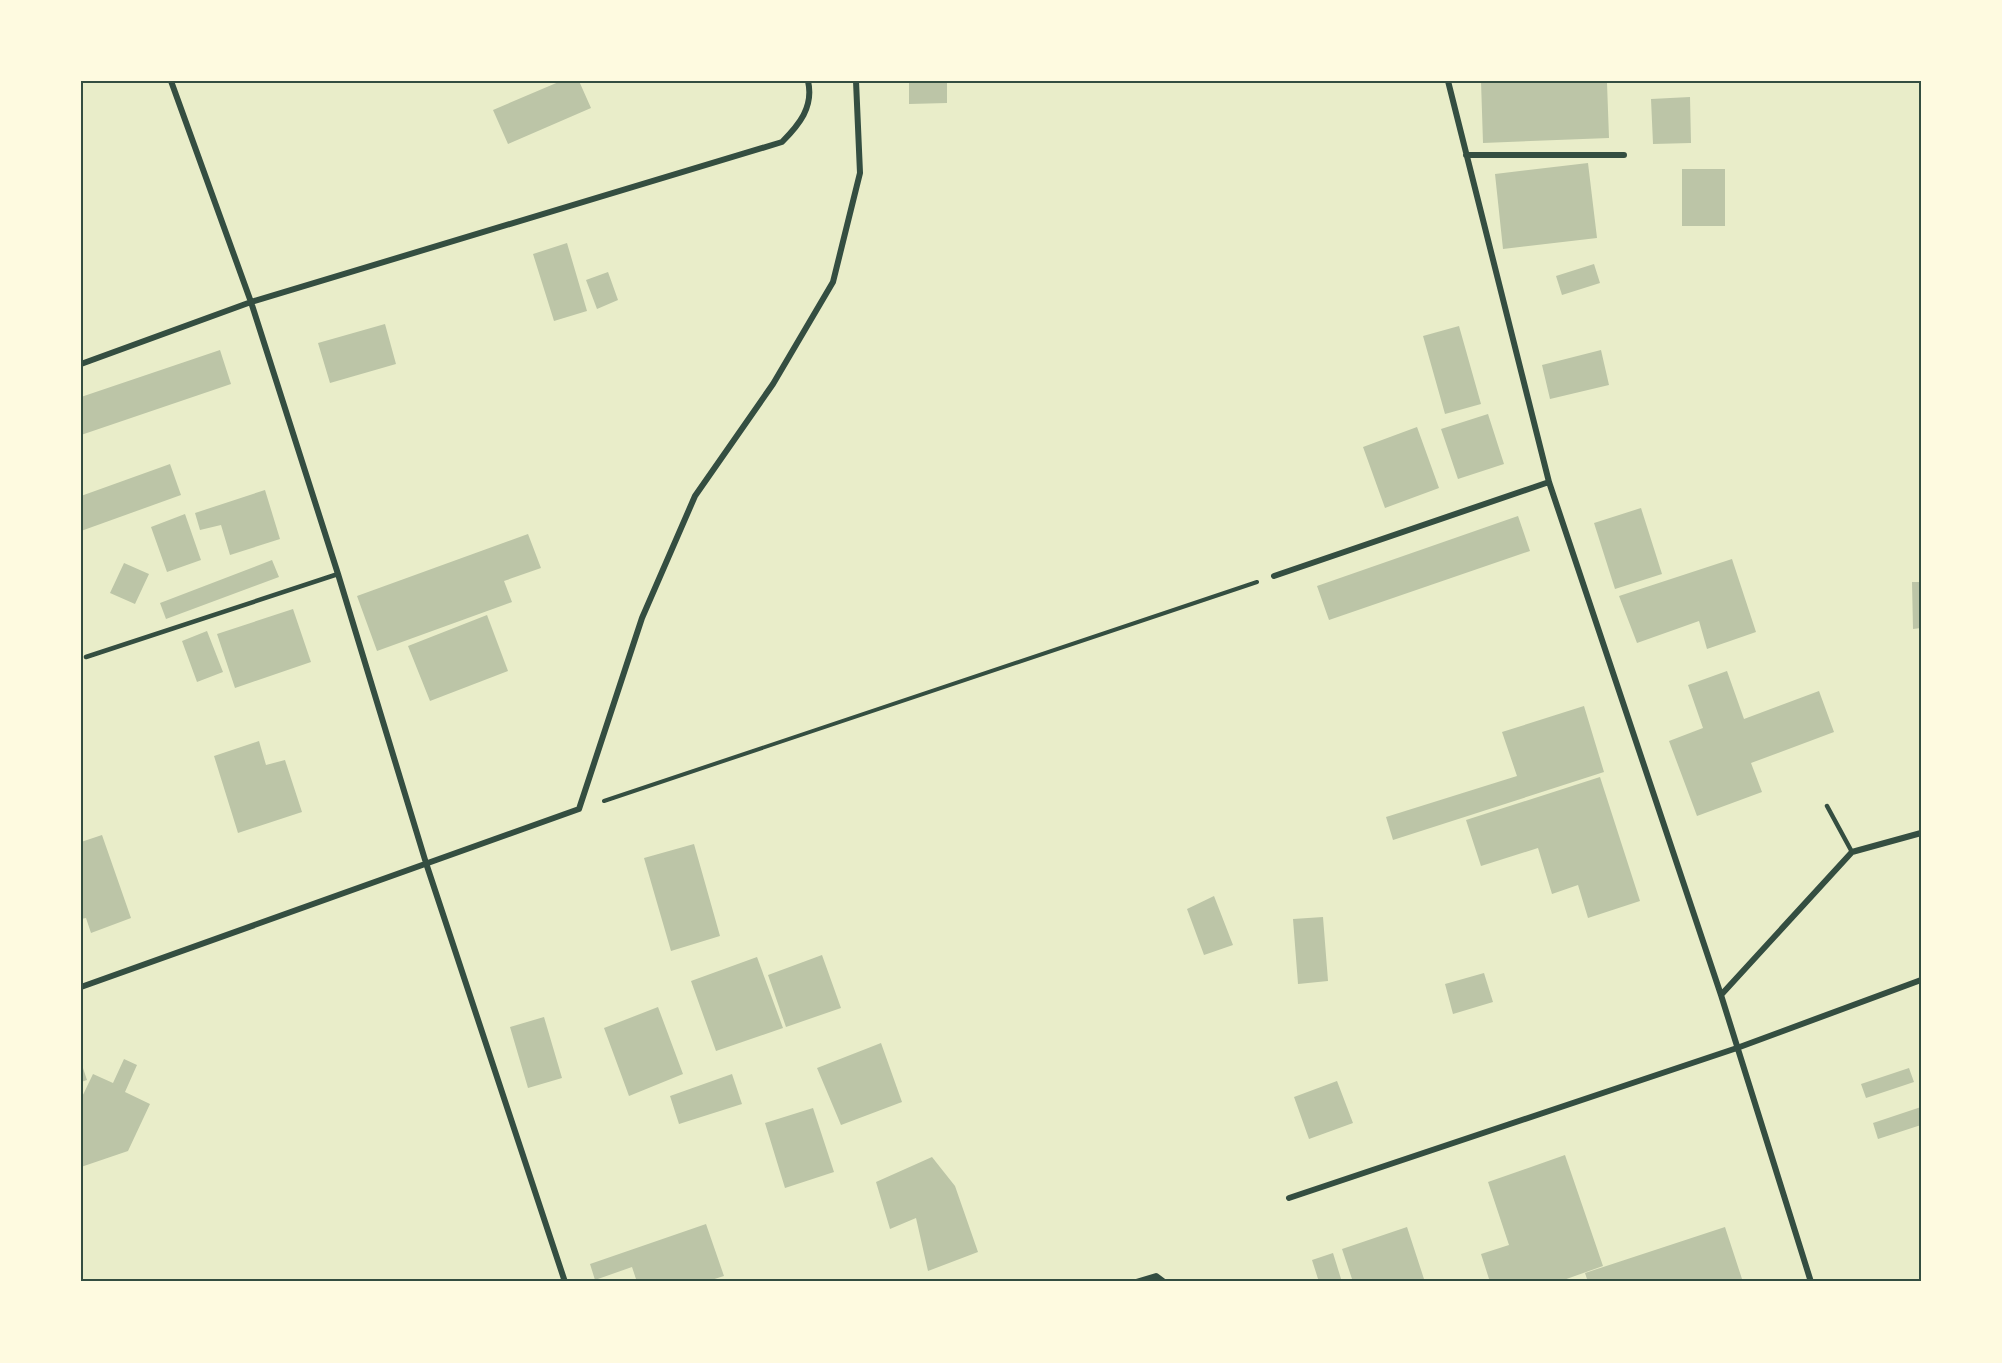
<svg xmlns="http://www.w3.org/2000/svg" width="2002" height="1363" viewBox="0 0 2002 1363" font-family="'Roboto Condensed',sans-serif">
<rect width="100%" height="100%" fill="#e9edc9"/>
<!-- building -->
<path fill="#bcc5a7" d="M 561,81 L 579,81 L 591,108 L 508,144 L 493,110 Z
M 909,81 L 947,81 L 947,103 L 909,104 Z
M 1481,81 L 1607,83 L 1609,138 L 1483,143 Z
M 1690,97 L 1691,143 L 1653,144 L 1651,99 Z
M 1588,163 L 1597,238 L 1503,249 L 1495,174 Z
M 1682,169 L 1725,169 L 1725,226 L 1682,226 Z
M 567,243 L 587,311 L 554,321 L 533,254 Z
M 1594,264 L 1600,283 L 1562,295 L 1556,276 Z
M 608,272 L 618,300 L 597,309 L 586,280 Z
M 385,324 L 396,364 L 330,383 L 318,343 Z
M 1459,326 L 1481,404 L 1445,414 L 1423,336 Z
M 220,350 L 231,384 L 81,435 L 81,397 Z
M 1601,350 L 1609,385 L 1550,399 L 1542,365 Z
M 1488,414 L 1504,464 L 1458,479 L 1441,429 Z
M 1417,427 L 1439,488 L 1385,508 L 1363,447 Z
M 170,464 L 181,495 L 81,531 L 81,496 Z
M 265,490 L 280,539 L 230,555 L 221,525 L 200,530 L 195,513 Z
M 1641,508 L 1662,574 L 1615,589 L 1594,523 Z
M 185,514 L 201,560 L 167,572 L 151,527 Z
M 1518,516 L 1530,551 L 1329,620 L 1317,586 Z
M 528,534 L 541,568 L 504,581 L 512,602 L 377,651 L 357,596 Z
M 1732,559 L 1756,632 L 1707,649 L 1699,621 L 1637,643 L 1619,596 Z
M 272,560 L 279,577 L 166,619 L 160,603 Z
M 124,563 L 149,574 L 135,604 L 110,593 Z
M 1912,582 L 1921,582 L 1921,628 L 1913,629 Z
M 293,609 L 311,662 L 235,688 L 217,634 Z
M 487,615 L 508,671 L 430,701 L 408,646 Z
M 207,631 L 223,672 L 197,682 L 182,641 Z
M 1727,671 L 1744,719 L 1819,691 L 1834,732 L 1751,763 L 1762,792 L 1697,816 L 1669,741 L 1703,728 L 1688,685 Z
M 1584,706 L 1604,772 L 1393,840 L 1386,817 L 1517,776 L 1502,732 Z
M 259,741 L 266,765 L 285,760 L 302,812 L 238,833 L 214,756 Z
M 1600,777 L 1640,901 L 1588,918 L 1578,885 L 1552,894 L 1538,848 L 1481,866 L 1466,820 Z
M 102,835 L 131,918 L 91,933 L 86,918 L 81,919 L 81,842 Z
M 694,844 L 720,936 L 671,951 L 644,858 Z
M 1214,896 L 1233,945 L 1204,955 L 1187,909 Z
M 1323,917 L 1328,981 L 1298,984 L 1293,919 Z
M 822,955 L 841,1008 L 786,1027 L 768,975 Z
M 757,957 L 783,1028 L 716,1051 L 691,981 Z
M 1484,973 L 1493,1002 L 1453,1014 L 1445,984 Z
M 658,1007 L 683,1074 L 629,1096 L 604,1028 Z
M 544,1017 L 562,1078 L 528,1088 L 510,1027 Z
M 881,1043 L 902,1102 L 841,1125 L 817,1068 Z
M 124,1059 L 137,1065 L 125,1092 L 150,1104 L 128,1151 L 81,1167 L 81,1099 L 93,1074 L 113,1083 Z
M 81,1062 L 87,1080 L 81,1082 Z
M 1909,1068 L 1914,1082 L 1866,1098 L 1861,1084 Z
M 732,1074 L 742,1104 L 679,1124 L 670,1096 Z
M 1337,1081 L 1353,1123 L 1309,1139 L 1294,1097 Z
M 1921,1107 L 1921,1125 L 1878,1139 L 1873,1123 Z
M 813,1108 L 834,1172 L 785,1188 L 765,1123 Z
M 1565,1155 L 1603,1266 L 1558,1282 L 1490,1282 L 1481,1254 L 1509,1245 L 1488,1182 Z
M 932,1157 L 955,1186 L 978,1252 L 928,1271 L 916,1218 L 890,1229 L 876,1182 Z
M 706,1224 L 724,1276 L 705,1282 L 637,1282 L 632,1267 L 595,1280 L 590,1264 Z
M 1407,1227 L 1424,1279 L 1415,1282 L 1353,1282 L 1342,1249 Z
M 1725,1227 L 1743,1282 L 1588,1282 L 1585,1273 Z
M 1333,1253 L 1342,1282 L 1319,1282 L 1312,1260 Z"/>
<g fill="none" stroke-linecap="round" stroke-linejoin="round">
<!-- path -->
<path stroke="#344e41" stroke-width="4" d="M 604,801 L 1257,582"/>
<!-- service -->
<path stroke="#344e41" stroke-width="4.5" d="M 86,657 L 338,574
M 1827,806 L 1852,852"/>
<!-- minor -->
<path stroke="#344e41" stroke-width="6" d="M 171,81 L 251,302 L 338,574 L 426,863 L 565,1282
M 1448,81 L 1549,482 L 1721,995 L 1811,1282
M 1466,155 L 1624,155
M 81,364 L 251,302 L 782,142 C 799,125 814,107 808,81
M 1274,576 L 1549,482
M 81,987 L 579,809 L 642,618 L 695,496 L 773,384 L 833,282 L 860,173 L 856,81
M 1721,995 L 1852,852 L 1921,833
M 1289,1198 L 1737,1048 L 1921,980
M 1136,1282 L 1156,1276 L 1164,1282"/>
</g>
<!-- border -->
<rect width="2002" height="1363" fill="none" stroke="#fefae0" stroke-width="165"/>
<rect x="82" y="82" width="1838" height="1198" fill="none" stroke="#344e41" stroke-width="2"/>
</svg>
